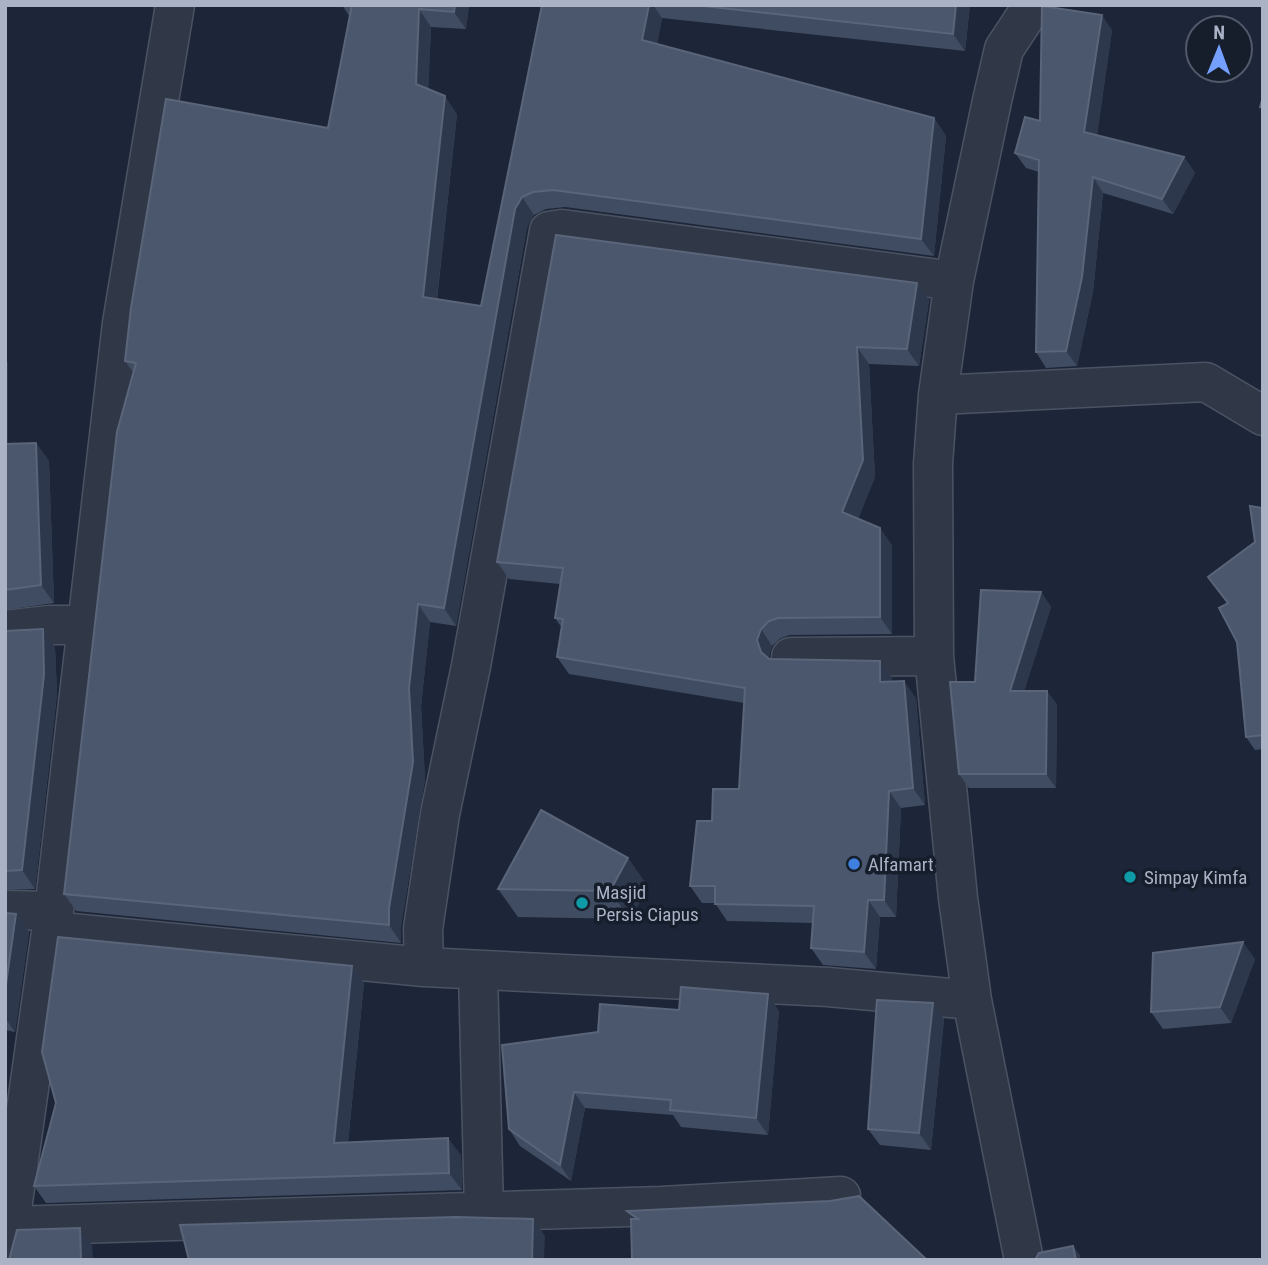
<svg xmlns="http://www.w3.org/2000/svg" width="1268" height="1265" viewBox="0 0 1268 1265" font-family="'Roboto Condensed',sans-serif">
<rect width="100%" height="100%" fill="#1d2638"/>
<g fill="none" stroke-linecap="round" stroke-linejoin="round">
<defs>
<path id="minor" d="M 954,281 L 562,229 L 549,231 L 471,666 L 440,814 L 423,929 L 424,967 L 828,987 L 972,1000
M 938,395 L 1206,382 L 1263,416
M 5,630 L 49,625 L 87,625
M 791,657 L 934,656
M 5,910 L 54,911
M 51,931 L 424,967
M 478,972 L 484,1211
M 10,1226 L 662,1206 L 841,1196
M 5,1259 L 54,911 L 122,323 L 175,5
M 1024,1260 L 972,1000 L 958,898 L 934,656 L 933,464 L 938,395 L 954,281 L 992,101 L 1004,49 L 1033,5"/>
</defs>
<!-- minor casing -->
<use href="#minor" stroke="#4b5363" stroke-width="41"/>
<!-- minor -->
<use href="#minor" stroke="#303848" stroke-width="38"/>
</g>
<!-- wall -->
<path fill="#404c61" d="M 342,5 L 469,5 L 466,29 L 431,27 L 428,89 L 457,114 L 437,300 L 481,306 L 542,5 L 970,5 L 965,51 L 662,18 L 657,44 L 934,118 L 946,136 L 934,256 L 565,207 L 546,209 L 534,215 L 527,227 L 456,626 L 430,622 L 421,706 L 425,779 L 401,926 L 401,943 L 76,911 L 64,894 L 133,372 L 125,361 L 328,128 L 350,17 Z
M 1112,30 L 1097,135 L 1184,157 L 1195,173 L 1173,214 L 1103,193 L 1093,292 L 1077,366 L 1046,368 L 1036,352 L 1039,172 L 1026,168 L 1015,153 Z
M 917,283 L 929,300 L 919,366 L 869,364 L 875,477 L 858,519 L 892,545 L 892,634 L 790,635 L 781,638 L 772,646 L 769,656 L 770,659 L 880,661 L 892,678 L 892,681 L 916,698 L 925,805 L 901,808 L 896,917 L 880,917 L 876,969 L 823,965 L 811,948 L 813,923 L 727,921 L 715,903 L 702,903 L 690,886 L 712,821 L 739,789 L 744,703 L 569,674 L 557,657 L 562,628 L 555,618 L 560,584 L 509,579 L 497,562 Z
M 5,359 L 8,363 L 8,444 L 36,443 L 49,461 L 54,603 L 5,610 Z
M 1263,508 L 1263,749 L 1255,750 L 1246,737 L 1237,642 L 1227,603 L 1208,577 L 1255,542 Z
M 1041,592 L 1051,607 L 1024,691 L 1047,691 L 1057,705 L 1056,788 L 969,788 L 959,774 L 975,682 Z
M 5,631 L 55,647 L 57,694 L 35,889 L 5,890 Z
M 628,858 L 648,887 L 630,919 L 518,917 L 498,889 Z
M 5,913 L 16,914 L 29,932 L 15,1032 L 5,1030 Z
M 1255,959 L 1231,1023 L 1163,1029 L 1151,1012 Z
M 364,983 L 348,1142 L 461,1155 L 462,1190 L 46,1203 L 34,1186 Z
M 933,1003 L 944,1019 L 931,1150 L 880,1145 L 868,1129 Z
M 679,1010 L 779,1011 L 768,1135 L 681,1127 L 673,1115 L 585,1108 L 571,1181 L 520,1146 L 509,1129 L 598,1032 Z"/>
<!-- shaded-wall -->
<path fill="#2d384c" d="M 455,5 L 469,5 L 466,29 L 454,12 Z
M 649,5 L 653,5 L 662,18 L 655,58 L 642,40 Z
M 956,5 L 970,5 L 965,51 L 953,34 Z
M 419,9 L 431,27 L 428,101 L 416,84 Z
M 1102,15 L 1112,30 L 1095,147 L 1084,132 Z
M 445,96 L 457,114 L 435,315 L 423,297 Z
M 934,118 L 946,136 L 934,256 L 921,239 Z
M 1184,157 L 1195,173 L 1173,214 L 1162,199 Z
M 1093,177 L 1103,193 L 1093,292 L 1077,366 L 1066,351 Z
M 522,197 L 534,215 L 527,227 L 456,626 L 444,608 L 515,209 Z
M 917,283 L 929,300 L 919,366 L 907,349 Z
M 857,347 L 869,364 L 875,477 L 854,529 L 842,512 Z
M 5,359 L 8,363 L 8,463 L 5,460 Z
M 36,443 L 49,461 L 54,603 L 41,585 Z
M 880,528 L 892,545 L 892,634 L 880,617 Z
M 1041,592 L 1051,607 L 1020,705 L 1010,691 Z
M 418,604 L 430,622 L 421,706 L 425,779 L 401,926 L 401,943 L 389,925 L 389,908 L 409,688 Z
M 43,629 L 55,647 L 57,694 L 35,889 L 22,870 Z
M 761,629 L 772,646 L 769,656 L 773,669 L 761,652 L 757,640 Z
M 880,661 L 892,678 L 892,699 L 880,682 Z
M 904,681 L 916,698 L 925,805 L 913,788 Z
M 1047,691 L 1057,705 L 1056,788 L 1046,774 Z
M 889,791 L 901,808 L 896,917 L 884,900 Z
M 628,858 L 648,887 L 630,919 L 610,891 Z
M 868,900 L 880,917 L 876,969 L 864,952 Z
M 16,914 L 29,932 L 15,1032 L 5,1018 L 5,991 Z
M 1243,942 L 1255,959 L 1231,1023 L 1220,1007 Z
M 352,966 L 364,983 L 346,1161 L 334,1143 Z
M 768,994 L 779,1011 L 768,1135 L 756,1118 Z
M 933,1003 L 944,1019 L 931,1150 L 919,1133 Z
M 574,1092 L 585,1108 L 571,1181 L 560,1165 Z
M 448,1138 L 461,1155 L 462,1190 L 449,1173 Z
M 533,1219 L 545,1236 L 544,1260 L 532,1260 Z
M 80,1228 L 92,1245 L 93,1260 L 81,1260 Z
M 1073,1246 L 1080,1255 L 1081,1260 L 1076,1260 Z"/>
<!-- building -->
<path fill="#4b576c" stroke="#5a657a" stroke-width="2" d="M 352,5 L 455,5 L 454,12 L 419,9 L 416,84 L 445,96 L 423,297 L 481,306 L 542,5 L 649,5 L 642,40 L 934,118 L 921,239 L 553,190 L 533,192 L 522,197 L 515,209 L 444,608 L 418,604 L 409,688 L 413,762 L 389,908 L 389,925 L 64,894 L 117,432 L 136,363 L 125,361 L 131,308 L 166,99 L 328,128 Z
M 694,5 L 956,5 L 953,34 Z
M 1042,6 L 1102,15 L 1084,132 L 1184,157 L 1162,199 L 1093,177 L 1082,277 L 1066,351 L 1036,352 L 1039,160 L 1015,153 L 1025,117 L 1040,121 Z
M 1263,97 L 1263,108 L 1260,107 Z
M 556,235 L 917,283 L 907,349 L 857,347 L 863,460 L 842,512 L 880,528 L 880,617 L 778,618 L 769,621 L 761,629 L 757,640 L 761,652 L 769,659 L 880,661 L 880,682 L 904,681 L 913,788 L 889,791 L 884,900 L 868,900 L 864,952 L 811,948 L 814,906 L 715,904 L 715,886 L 690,886 L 697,821 L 712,821 L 713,789 L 739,789 L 745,688 L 557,657 L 563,619 L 555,618 L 563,568 L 497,562 Z
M 36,443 L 41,585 L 5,590 L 5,444 Z
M 1250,506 L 1263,508 L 1263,735 L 1246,737 L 1237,642 L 1219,608 L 1228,603 L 1208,577 L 1255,542 Z
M 981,590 L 1041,592 L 1010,691 L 1047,691 L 1046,774 L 959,774 L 950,682 L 975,682 Z
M 43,629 L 44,675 L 22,870 L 5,871 L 5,631 Z
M 541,810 L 628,858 L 610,891 L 498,889 Z
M 5,913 L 16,914 L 5,991 Z
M 58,937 L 352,966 L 334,1143 L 448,1138 L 449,1173 L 34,1186 L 56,1103 L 42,1052 Z
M 1243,942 L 1220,1007 L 1151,1012 L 1153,953 Z
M 681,987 L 768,994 L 756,1118 L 670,1110 L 671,1100 L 574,1092 L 560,1165 L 509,1129 L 502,1045 L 598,1032 L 600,1004 L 679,1010 Z
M 877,1000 L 933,1003 L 919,1133 L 868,1129 Z
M 859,1196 L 927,1260 L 632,1260 L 631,1219 L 638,1219 L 627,1211 L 830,1201 Z
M 456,1217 L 533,1219 L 532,1260 L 189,1260 L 180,1225 Z
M 80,1228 L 81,1260 L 9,1260 L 17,1230 Z
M 1073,1246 L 1076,1260 L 1035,1260 L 1039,1253 Z"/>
<!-- markers -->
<circle fill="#3f7fe0" stroke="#161e2c" stroke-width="2.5" cx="854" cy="864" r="7"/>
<g fill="#0f9aa8" stroke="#161e2c" stroke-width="2.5">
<circle cx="1130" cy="877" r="7"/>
<circle cx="582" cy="903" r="7"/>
</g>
<g text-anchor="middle" stroke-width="7" stroke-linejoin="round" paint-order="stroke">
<!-- poi labels -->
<g font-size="19" fill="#aab2c6" stroke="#161e2c" text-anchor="start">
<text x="868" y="871">Alfamart</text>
<text x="1144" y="884">Simpay Kimfa</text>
<text x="596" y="899">Masjid<tspan x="596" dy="22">Persis Ciapus</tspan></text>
</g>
</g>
<!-- border -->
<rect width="1268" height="1265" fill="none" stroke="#aab2c6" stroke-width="14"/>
<!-- north arrow -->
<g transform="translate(1219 49) rotate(1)"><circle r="33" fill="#161e2c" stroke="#51596a" stroke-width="2"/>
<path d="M0-5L12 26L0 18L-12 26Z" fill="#76a0ff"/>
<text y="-10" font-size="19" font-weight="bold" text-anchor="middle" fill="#aab2c6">N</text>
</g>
</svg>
